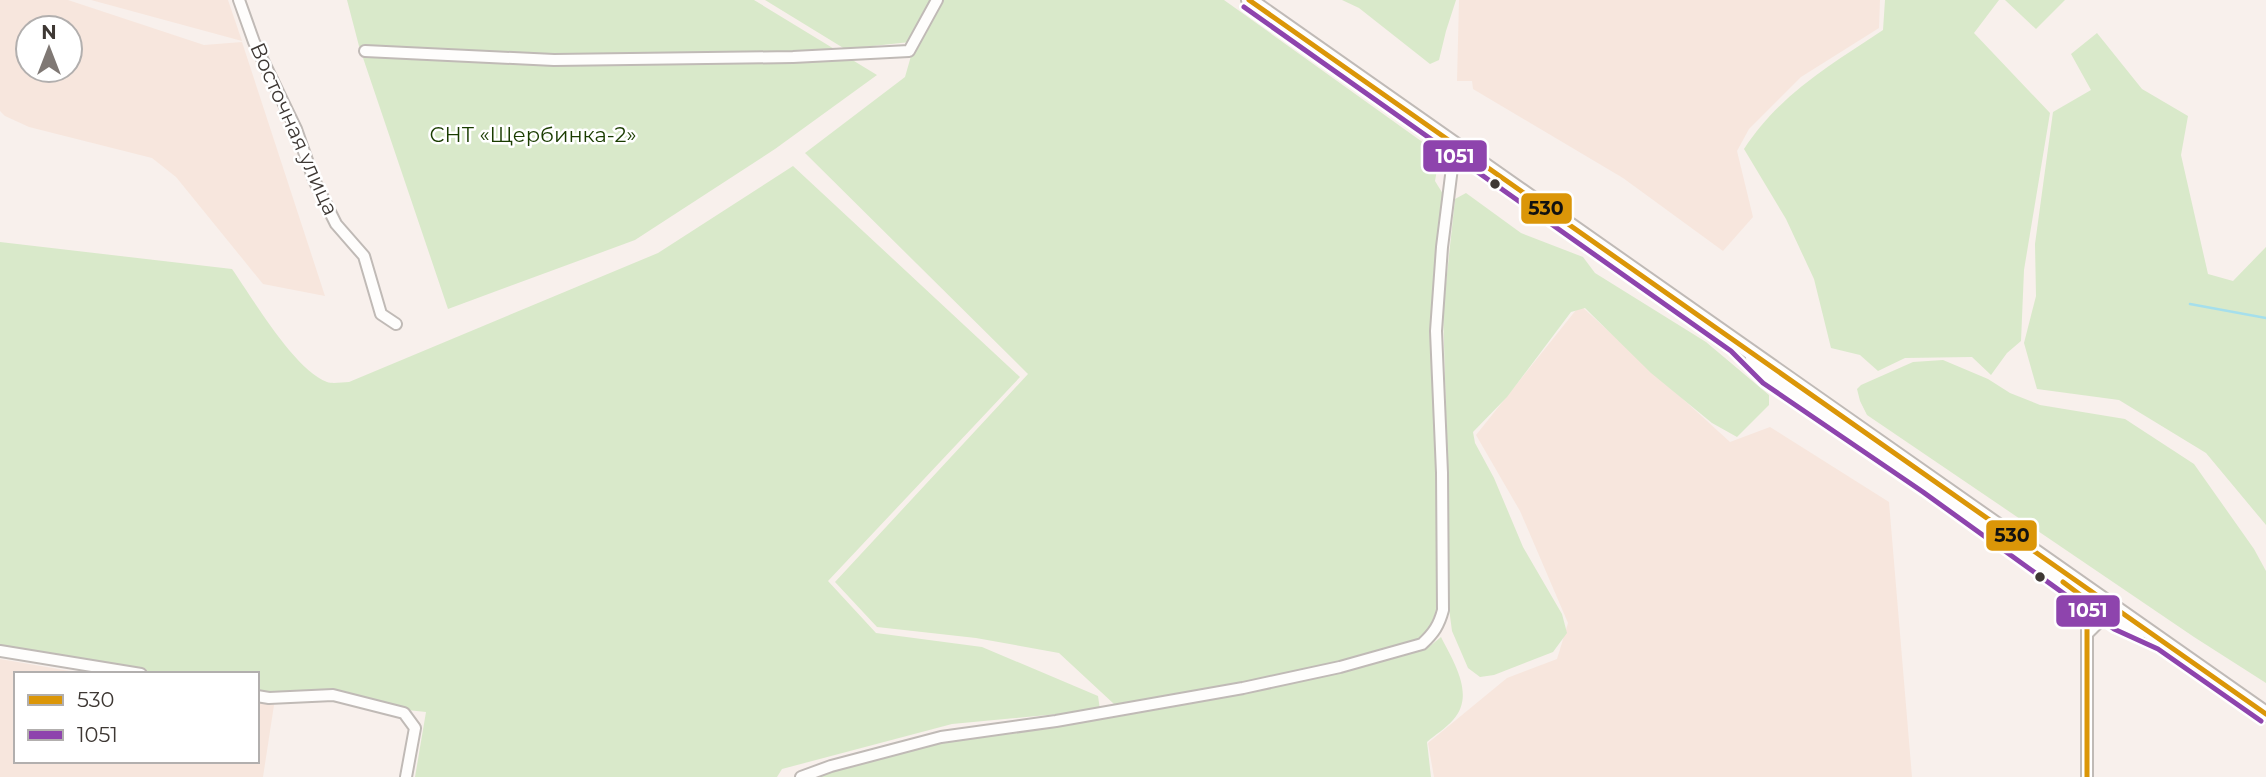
<svg xmlns="http://www.w3.org/2000/svg" width="2266" height="777" viewBox="0 0 2266 777" font-family="Montserrat,sans-serif">
<rect width="100%" height="100%" fill="#f8f0ec"/>
<!-- built -->
<path fill="#f7e6dd" fill-rule="evenodd" d="M 0,0 L 68,0 L 204,45 L 242,42 L 325,296 L 263,284 L 176,177 L 152,158 L 29,127 L 5,116 L 0,111 ZM 28,28 L 70,28 L 70,70 L 28,70 Z
M 91,0 L 228,0 L 242,41 Z
M 1459,0 L 1880,0 L 1879,28 L 1801,77 L 1749,129 L 1737,151 L 1753,217 L 1723,251 L 1623,178 L 1473,89 L 1472,81 L 1457,81 Z
M 1580,305 L 1730,442 L 1770,427 L 1889,502 L 1912,777 L 1434,777 L 1428,743 L 1507,678 L 1557,659 L 1568,623 L 1520,511 L 1476,435 Z
M 0,659 L 87,674 L 16,674 L 16,761 L 257,761 L 257,702 L 274,705 L 263,777 L 0,777 Z"/>
<!-- green -->
<path fill="#d9e9ca" d="M 347,0 L 754,0 L 877,75 L 775,149 L 635,240 L 448,309 L 359,46 Z
M 765,0 L 931,0 L 910,42 L 845,49 Z
M 943,0 L 1224,0 L 1428,146 L 1439,158 L 1435,181 L 1443,194 L 1431,324 L 1439,591 C 1437,608 1434,628 1419,639 C 1406,648 1383,650 1368,654 C 1284,678 1199,691 1114,704 L 1059,653 L 976,638 L 877,627 L 835,582 L 1028,374 L 805,153 L 905,77 L 911,56 Z
M 1342,0 L 1456,0 L 1446,31 L 1439,60 L 1430,64 L 1359,8 Z
M 1885,0 L 1999,0 L 1974,33 L 2050,113 L 2024,270 L 2021,341 L 2007,353 L 1991,375 L 1972,357 L 1905,358 L 1878,371 L 1860,355 L 1831,348 L 1814,279 L 1786,219 L 1744,149 C 1780,94 1829,66 1883,30 Z
M 2005,0 L 2065,0 L 2036,29 Z
M 2097,33 L 2142,89 L 2188,116 L 2181,155 L 2208,274 L 2233,281 L 2266,247 L 2266,525 L 2206,453 L 2119,400 L 2037,389 L 2024,343 L 2036,296 L 2035,244 L 2053,112 L 2091,90 L 2071,54 Z
M 793,166 L 1020,377 L 828,581 L 876,633 L 982,647 L 1098,696 L 1100,710 L 952,724 L 782,769 L 777,777 L 415,777 L 426,712 L 314,700 L 257,690 L 257,674 L 162,674 L 0,646 L 0,242 L 232,269 C 253,299 294,369 327,382 C 333,384 342,382 349,382 L 658,253 Z
M 1466,193 L 1521,233 L 1583,257 L 1595,273 L 1706,342 L 1769,395 L 1769,405 L 1737,437 L 1712,423 L 1651,373 L 1585,308 L 1571,312 L 1507,397 L 1473,432 L 1475,443 L 1494,478 L 1523,547 L 1562,614 L 1567,633 L 1553,652 L 1494,675 L 1480,677 L 1468,668 L 1452,631 L 1446,586 L 1447,444 L 1443,312 L 1455,199 Z
M 1943,360 L 1988,379 L 2010,393 L 2040,405 L 2125,419 L 2194,464 L 2254,549 L 2266,571 L 2266,683 L 2194,637 L 1867,415 L 1860,401 L 1857,389 L 1861,385 L 1913,362 Z
M 1441,637 C 1453,661 1476,695 1453,720 C 1446,728 1435,735 1427,742 L 1431,777 L 809,777 L 931,743 L 1198,701 L 1336,673 L 1430,646 Z"/>
<g fill="none" stroke-linecap="round" stroke-linejoin="round">
<!-- stream -->
<path stroke="#a5dfec" stroke-width="2.5" d="M 2190,304 L 2266,318"/>
<defs>
<path id="minor" d="M 239,0 L 254,42 L 296,129 L 314,180 L 336,224 L 364,256 L 381,314 L 396,324
M 365,51 L 554,60 L 793,57 L 909,51 L 937,0
M 1751,358 L 1768,376 L 1928,485 L 2100,609 L 2118,621 L 2142,632
M 2083,597 L 2087,605 L 2087,777
M 2087,634 L 2100,621 L 2115,619
M 0,651 L 141,674
M 257,696 L 269,698 L 333,695 L 404,713 L 415,728 L 406,777
M 801,777 L 831,766 L 941,737 L 1056,721 L 1243,688 L 1340,667 L 1422,644 C 1434,633 1439,625 1443,610 L 1442,473 L 1436,331 L 1442,247 L 1455,144"/>
<path id="major" d="M 1249,0 L 2266,714"/>
</defs>
<!-- minor casing -->
<use href="#minor" stroke="#c0bab6" stroke-width="14"/>
<!-- major casing -->
<use href="#major" stroke="#c0bab6" stroke-width="18"/>
<!-- minor -->
<use href="#minor" stroke="#fefdfc" stroke-width="10"/>
<!-- major -->
<use href="#major" stroke="#fefdfc" stroke-width="14"/>
<defs>
<path id="bus-1" d="M 1249,0 L 2266,714
M 2063,582 L 2083,597 L 2087,605 L 2087,777"/>
<path id="bus-2" d="M 1244,7 L 1731,351 L 1763,383 L 1923,492 L 2095,616 L 2114,629 L 2158,649 L 2261,721"/>
</defs>
<!-- bus-1 casing -->
<use href="#bus-1" stroke="#fff" stroke-width="10"/>
<!-- bus-2 casing -->
<use href="#bus-2" stroke="#fff" stroke-width="10"/>
<!-- bus-1 -->
<use href="#bus-1" stroke="#db9608" stroke-width="5"/>
<!-- bus-2 -->
<use href="#bus-2" stroke="#8e44ad" stroke-width="5"/>
</g>
<!-- markers -->
<g fill="#3e3834" stroke="#fff" stroke-width="2.5">
<circle cx="1495" cy="184" r="6"/>
<circle cx="2040" cy="577" r="6"/>
</g>
<g text-anchor="middle" stroke-width="5" stroke-linejoin="round" paint-order="stroke">
<!-- street labels -->
<g font-size="21" fill="#3e3834" stroke="#fff">
<text transform="translate(294 129) rotate(66)" y="7">Восточная улица</text>
</g>
<!-- park labels -->
<g font-size="21" fill="#1a3c00" stroke="#fff">
<text x="533" y="142">СНТ «Щербинка-2»</text>
</g>
</g>
<g stroke="#fff" stroke-width="2.5">
<rect x="1422" y="139" width="66" height="34" rx="7" fill="#8e44ad"/>
<rect x="1520" y="192" width="53" height="33" rx="7" fill="#db9608"/>
<rect x="1985" y="519" width="53" height="33" rx="7" fill="#db9608"/>
<rect x="2055" y="594" width="66" height="34" rx="7" fill="#8e44ad"/>
</g>
<g font-size="19" text-anchor="middle" font-weight="bold" fill="#fff">
<text x="1455" y="163">1051</text>
<text x="2088" y="617">1051</text>
</g>
<g font-size="19" text-anchor="middle" font-weight="bold" fill="#111">
<text x="1546" y="215">530</text>
<text x="2012" y="542">530</text>
</g>
<!-- legend -->
<rect x="14" y="672" width="245" height="91" fill="#ffffff" stroke="#b2afae" stroke-width="2"/>
<rect x="28" y="695" width="35" height="10" fill="#db9608" stroke="#b2afae" stroke-width="2"/>
<text x="77" y="707" font-size="21" fill="#3e3834">530</text>
<rect x="28" y="730" width="35" height="10" fill="#8e44ad" stroke="#b2afae" stroke-width="2"/>
<text x="77" y="742" font-size="21" fill="#3e3834">1051</text>
<!-- north arrow -->
<g transform="translate(49 49)"><circle r="33" fill="#ffffff" stroke="#b2afae" stroke-width="2"/>
<path d="M0-5L12 26L0 18L-12 26Z" fill="#7f7874"/>
<text y="-10" font-size="19" font-weight="bold" text-anchor="middle" fill="#3e3834">N</text>
</g>
</svg>
